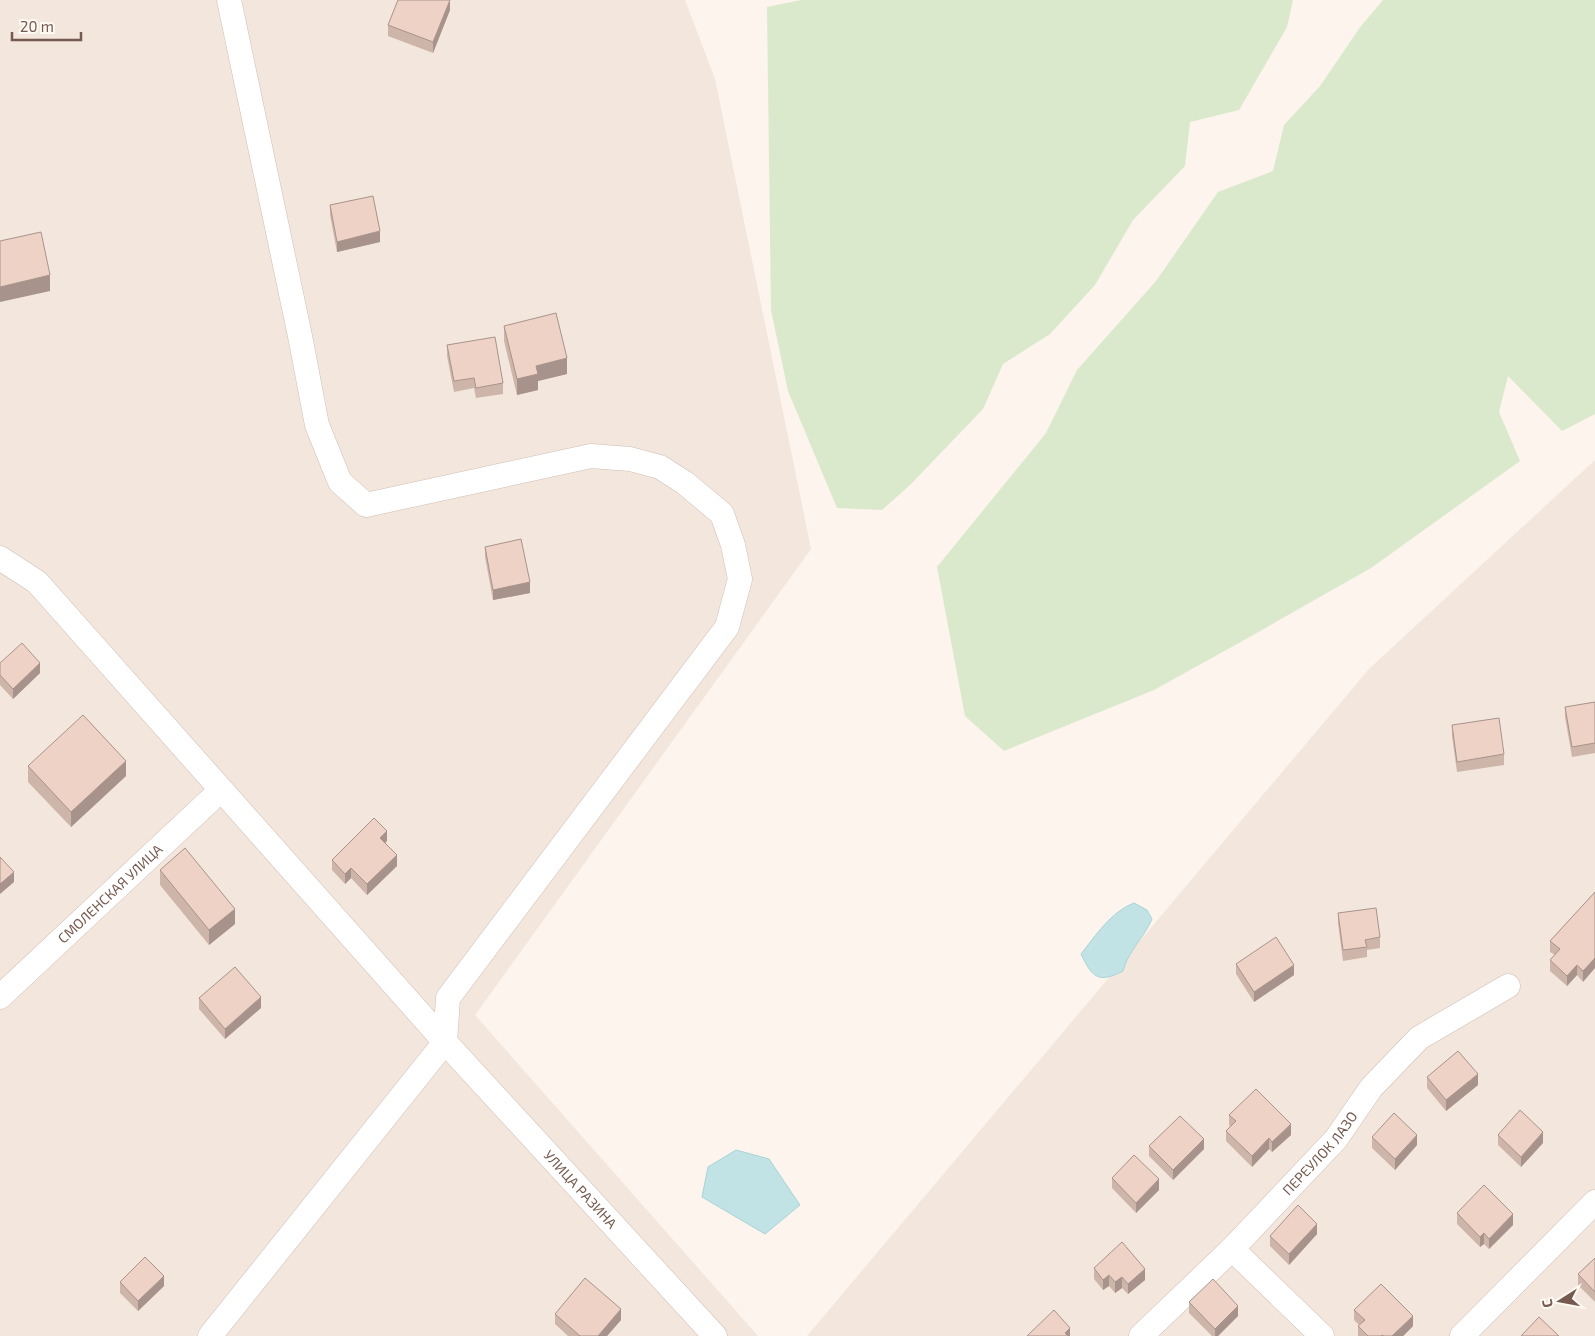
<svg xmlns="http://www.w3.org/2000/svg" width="1595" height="1336" viewBox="0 0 1595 1336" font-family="'Exo 2',sans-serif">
<rect width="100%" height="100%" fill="#fcf4ed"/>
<!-- residential -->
<path fill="#f3e6dc" d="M 0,0 L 685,0 L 715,79 L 811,549 L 475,1015 L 758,1336 L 0,1336 Z
M 1595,460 L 1595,1336 L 807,1336 L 1369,669 Z"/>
<!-- green -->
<path fill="#dae9cb" d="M 801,0 L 1293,0 L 1287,27 L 1239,110 L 1190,122 L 1185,166 L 1133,220 L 1095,285 L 1050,334 L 1003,364 L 983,409 L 910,485 L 882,510 L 837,508 L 788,391 L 771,310 L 767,7 Z
M 1383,0 L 1595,0 L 1595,414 L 1562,431 L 1508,376 L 1499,412 L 1520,461 L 1371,568 L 1246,639 L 1154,690 L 1004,751 L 965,716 L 937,567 L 1046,433 L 1077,370 L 1156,281 L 1218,192 L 1273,171 L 1284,125 L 1320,86 L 1361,26 Z"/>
<!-- water -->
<path fill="#c2e3e5" stroke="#a9d3d6" d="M 1134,903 L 1147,910 L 1152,919 C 1144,938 1128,951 1123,971 C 1098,984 1092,977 1081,954 C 1096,935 1111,912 1134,903 Z
M 736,1150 L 769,1159 L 800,1205 L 765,1234 L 702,1197 L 708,1167 Z"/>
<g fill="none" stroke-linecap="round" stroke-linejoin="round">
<defs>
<g id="street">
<path id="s1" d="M 0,558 L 37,582 L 445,1042 L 715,1336"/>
<path id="s2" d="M 0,997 L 221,790"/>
<path d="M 1232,1249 L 1322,1336"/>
<path d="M 210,1336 L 445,1042 L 448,998 L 727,627 L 740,579 L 733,545 L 722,514 L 685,483 L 660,467 L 630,459 L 591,456 L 366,505 L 340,482 L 317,425 L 300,336 L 229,0"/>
<path id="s3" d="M 1141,1336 L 1232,1249 L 1336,1139 L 1371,1088 L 1419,1038 L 1508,986"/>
<path d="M 1462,1336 L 1595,1202"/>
</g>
</defs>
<!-- street casing -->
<use href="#street" stroke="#d0beb5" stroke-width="25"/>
<!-- street -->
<use href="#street" stroke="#fff" stroke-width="24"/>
</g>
<!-- wall -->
<path fill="#ceb5aa" d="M 450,10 L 433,53 L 388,36 L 388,25 Z
M 330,205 L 380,242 L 337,252 L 330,215 Z
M 504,326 L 567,374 L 538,381 L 538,390 L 517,395 L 504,341 Z
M 447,345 L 503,383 L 503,394 L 476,398 L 474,388 L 454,392 L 447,356 Z
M 485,547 L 530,593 L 493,600 L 485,557 Z
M 0,663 L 40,673 L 13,699 L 0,685 Z
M 1595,702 L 1595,753 L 1572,757 L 1565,717 L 1565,707 Z
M 1452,725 L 1504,754 L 1504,765 L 1457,772 L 1452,736 Z
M 28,766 L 126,776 L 71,827 L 28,782 Z
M 387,841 L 385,843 L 397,866 L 367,895 L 351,878 L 345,884 L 332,870 L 332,860 Z
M 160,870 L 235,924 L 209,945 L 160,885 Z
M 1595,892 L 1583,982 L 1577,975 L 1567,986 L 1550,971 L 1550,960 L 1555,955 L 1550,952 L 1550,941 Z
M 1338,913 L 1380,937 L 1380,948 L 1367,950 L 1367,957 L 1343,961 L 1338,923 Z
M 1236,964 L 1294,975 L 1254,1002 L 1236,974 Z
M 199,998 L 261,1008 L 225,1039 L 199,1009 Z
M 1427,1077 L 1478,1085 L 1446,1111 L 1427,1088 Z
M 1229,1115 L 1291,1135 L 1272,1152 L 1269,1149 L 1252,1167 L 1226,1141 L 1226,1131 L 1230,1126 L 1229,1125 Z
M 1498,1135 L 1543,1143 L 1521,1167 L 1498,1145 Z
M 1372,1137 L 1417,1145 L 1395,1170 L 1372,1148 Z
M 1149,1146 L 1204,1149 L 1173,1180 L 1149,1156 Z
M 1112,1178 L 1159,1190 L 1136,1213 L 1112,1188 Z
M 1457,1213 L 1513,1225 L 1489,1249 L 1484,1244 L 1480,1247 L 1457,1224 Z
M 1317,1234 L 1289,1265 L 1270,1246 L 1270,1236 Z
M 1595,1258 L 1595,1302 L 1578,1285 L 1578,1274 Z
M 1094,1268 L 1145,1280 L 1128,1294 L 1122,1288 L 1115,1293 L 1109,1286 L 1103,1290 L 1094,1279 Z
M 120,1282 L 164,1286 L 138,1311 L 120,1293 Z
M 1189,1302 L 1238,1316 L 1218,1336 L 1212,1336 L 1189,1313 Z
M 1354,1310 L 1413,1326 L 1403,1336 L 1358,1336 L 1358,1326 L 1359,1325 L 1354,1320 Z
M 555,1314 L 621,1320 L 607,1336 L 568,1336 L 555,1324 Z"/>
<!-- shaded-wall -->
<path fill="#a7938b" d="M 450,0 L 450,10 L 433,53 L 433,42 Z
M 380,231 L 380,242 L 337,252 L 337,242 Z
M 50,275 L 50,291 L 0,302 L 0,287 Z
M 567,358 L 567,374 L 538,381 L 538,390 L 517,395 L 517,379 L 536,366 Z
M 530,582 L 530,593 L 493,600 L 493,590 Z
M 40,663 L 40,673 L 13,699 L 13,689 Z
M 126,761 L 126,776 L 71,827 L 71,812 Z
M 387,831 L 387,841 L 380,848 L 380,838 Z
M 397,855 L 397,866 L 367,895 L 367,884 Z
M 351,868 L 351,878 L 345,884 L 345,874 Z
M 14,872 L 14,882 L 0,894 L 0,884 Z
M 235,909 L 235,924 L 209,945 L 209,930 Z
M 1595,958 L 1595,968 L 1583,982 L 1583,971 Z
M 1294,965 L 1294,975 L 1254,1002 L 1254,992 Z
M 1577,965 L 1577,975 L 1567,986 L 1567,976 Z
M 261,997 L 261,1008 L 225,1039 L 225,1029 Z
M 1478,1074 L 1478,1085 L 1446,1111 L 1446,1100 Z
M 1291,1124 L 1291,1135 L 1272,1152 L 1272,1142 Z
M 1543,1132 L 1543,1143 L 1521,1167 L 1521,1157 Z
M 1417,1135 L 1417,1145 L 1395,1170 L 1395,1159 Z
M 1269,1138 L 1269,1149 L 1252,1167 L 1252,1156 Z
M 1204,1139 L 1204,1149 L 1173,1180 L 1173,1170 Z
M 1159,1179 L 1159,1190 L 1136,1213 L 1136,1203 Z
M 1513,1214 L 1513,1225 L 1489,1249 L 1489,1239 Z
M 1317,1224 L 1317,1234 L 1289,1265 L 1289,1254 Z
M 1484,1233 L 1484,1244 L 1480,1247 L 1480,1237 Z
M 1145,1269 L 1145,1280 L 1128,1294 L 1128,1284 Z
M 1109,1275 L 1109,1286 L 1103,1290 L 1103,1280 Z
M 164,1276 L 164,1286 L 138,1311 L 138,1301 Z
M 1122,1277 L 1122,1288 L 1115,1293 L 1115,1282 Z
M 1238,1306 L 1238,1316 L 1218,1336 L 1215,1336 L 1215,1329 Z
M 621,1309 L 621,1320 L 607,1336 L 598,1336 Z
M 1413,1316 L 1413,1326 L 1403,1336 L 1392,1336 Z
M 1070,1328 L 1070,1336 L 1065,1336 L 1065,1333 Z"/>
<!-- building -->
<path fill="#efd2c6" stroke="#a7938b" d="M 398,0 L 450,0 L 433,42 L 388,25 Z
M 373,196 L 380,231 L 337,242 L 330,205 Z
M 41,232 L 50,275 L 0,287 L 0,241 Z
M 556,313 L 567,358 L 536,366 L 538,374 L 517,379 L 504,326 Z
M 495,337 L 503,383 L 476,388 L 474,378 L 454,381 L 447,345 Z
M 521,539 L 530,582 L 493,590 L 485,547 Z
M 22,643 L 40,663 L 13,689 L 0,675 L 0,663 Z
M 1595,702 L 1595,743 L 1572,747 L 1565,707 Z
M 83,715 L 126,761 L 71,812 L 28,766 Z
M 1499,718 L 1504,754 L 1457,762 L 1452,725 Z
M 374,818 L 387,831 L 380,838 L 397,855 L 367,884 L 351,868 L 345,874 L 332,860 Z
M 185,848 L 235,909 L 209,930 L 160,870 Z
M 0,857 L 14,872 L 0,884 Z
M 1595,892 L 1595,958 L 1583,971 L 1577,965 L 1567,976 L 1550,960 L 1560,949 L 1550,941 Z
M 1376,908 L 1380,937 L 1365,940 L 1367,947 L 1343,950 L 1338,913 Z
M 1276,937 L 1294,965 L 1254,992 L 1236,964 Z
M 235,967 L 261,997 L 225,1029 L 199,998 Z
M 1458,1051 L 1478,1074 L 1446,1100 L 1427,1077 Z
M 1256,1089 L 1291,1124 L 1272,1142 L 1269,1138 L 1252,1156 L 1226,1131 L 1236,1121 L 1229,1115 Z
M 1520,1110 L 1543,1132 L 1521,1157 L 1498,1135 Z
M 1394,1113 L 1417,1135 L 1395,1159 L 1372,1137 Z
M 1180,1116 L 1204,1139 L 1173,1170 L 1149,1146 Z
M 1134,1155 L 1159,1179 L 1136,1203 L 1112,1178 Z
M 1484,1185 L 1513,1214 L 1489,1239 L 1484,1233 L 1480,1237 L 1457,1213 Z
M 1298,1205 L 1317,1224 L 1289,1254 L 1270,1236 Z
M 1122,1242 L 1145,1269 L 1128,1284 L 1122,1277 L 1115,1282 L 1109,1275 L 1103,1280 L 1094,1268 Z
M 145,1257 L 164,1276 L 138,1301 L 120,1282 Z
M 1595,1258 L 1595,1292 L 1578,1274 Z
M 585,1278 L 621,1309 L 598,1336 L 580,1336 L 555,1314 Z
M 1213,1279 L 1238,1306 L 1215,1329 L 1189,1302 Z
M 1381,1284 L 1413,1316 L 1392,1336 L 1384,1336 L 1382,1335 L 1381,1336 L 1368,1336 L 1358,1326 L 1365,1320 L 1354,1310 Z
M 1054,1310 L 1070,1328 L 1065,1333 L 1068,1336 L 1027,1336 Z
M 1539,1317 L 1559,1336 L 1521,1336 Z"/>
<g text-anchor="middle" stroke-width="4" stroke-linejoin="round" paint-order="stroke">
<!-- street labels -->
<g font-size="14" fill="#765a50" stroke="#fef9f3">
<text dy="5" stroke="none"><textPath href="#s2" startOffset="151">СМОЛЕНСКАЯ УЛИЦА</textPath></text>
<text dy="5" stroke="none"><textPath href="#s3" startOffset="256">ПЕРЕУЛОК ЛАЗО</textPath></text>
<text dy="5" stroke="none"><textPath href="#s1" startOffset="859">УЛИЦА РАЗИНА</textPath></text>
</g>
</g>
<!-- north arrow -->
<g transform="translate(1560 1301) rotate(259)" stroke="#fef9f3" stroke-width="4" paint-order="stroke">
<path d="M0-4L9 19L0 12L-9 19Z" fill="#765a50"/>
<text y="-8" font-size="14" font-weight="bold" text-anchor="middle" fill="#765a50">С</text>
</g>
<!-- scale -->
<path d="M12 32v8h69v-8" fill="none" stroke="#765a50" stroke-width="2.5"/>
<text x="20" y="32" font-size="15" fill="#765a50" stroke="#fef9f3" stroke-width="4" paint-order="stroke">20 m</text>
</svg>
